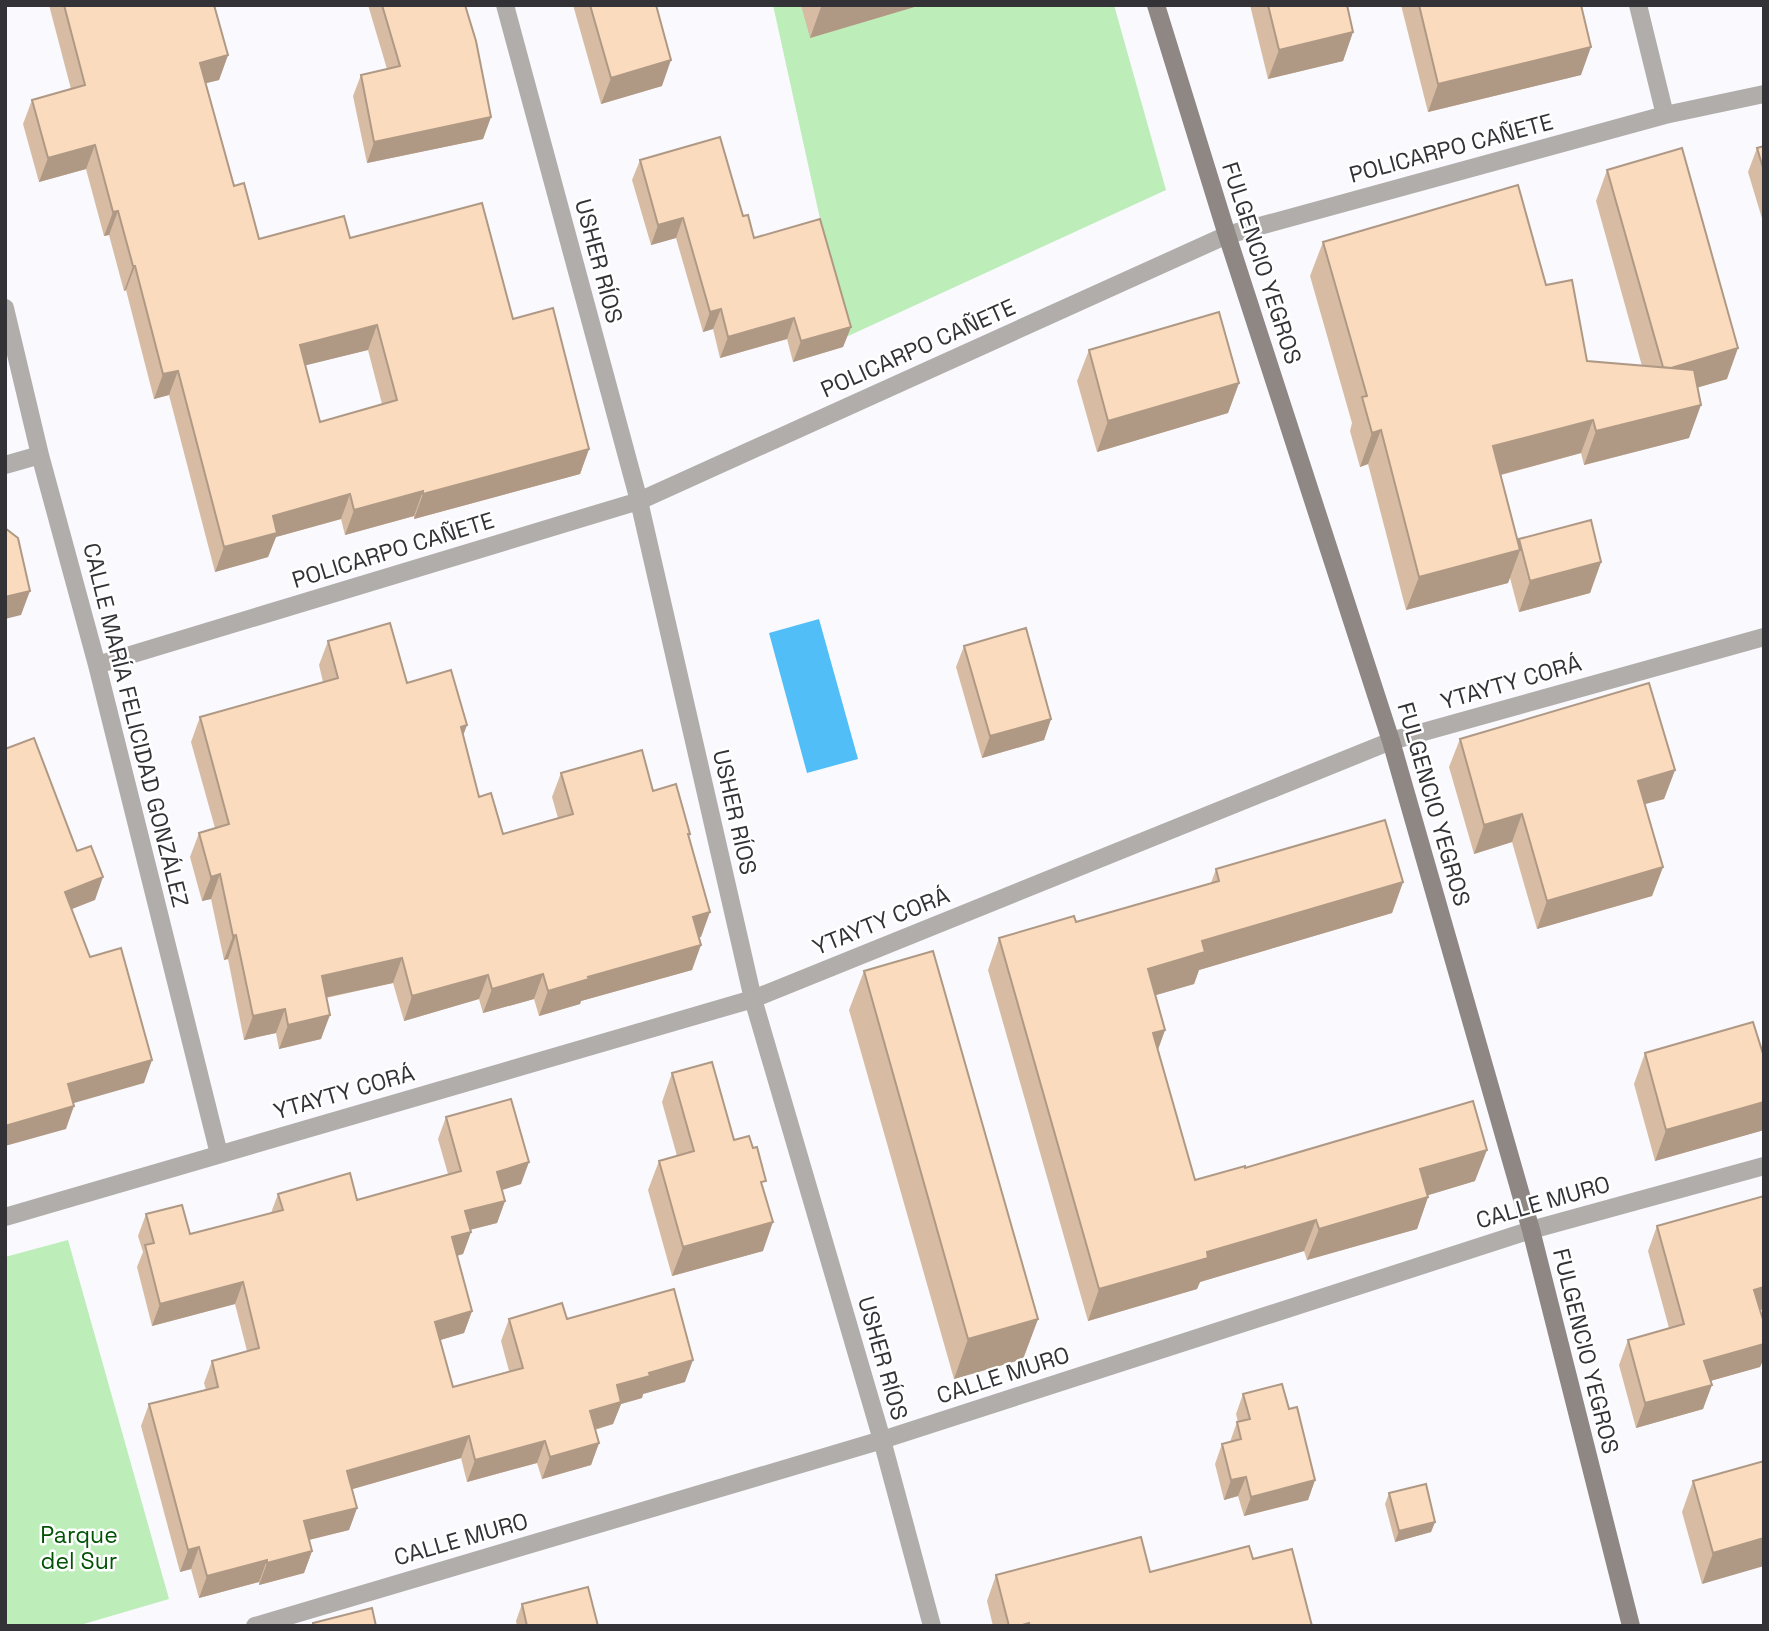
<svg xmlns="http://www.w3.org/2000/svg" width="1769" height="1631" viewBox="0 0 1769 1631" font-family="'Space Grotesk',sans-serif">
<rect width="100%" height="100%" fill="#f9f9fe"/>
<!-- green -->
<path fill="#bdedb9" d="M 773,5 L 1114,5 L 1166,190 L 846,337 Z
M 68,1240 L 169,1599 L 77,1626 L 5,1626 L 5,1257 Z"/>
<!-- water -->
<path fill="#51bef7" d="M 819,619 L 858,759 L 807,773 L 769,633 Z"/>
<g fill="none" stroke-linecap="round" stroke-linejoin="round">
<!-- street -->
<path stroke="#b1adaa" stroke-width="18" d="M 505,5 L 639,501 L 753,999 L 882,1440 L 932,1626
M 1638,5 L 1665,115
M 5,308 L 40,455 L 97,665 L 219,1154
M 5,465 L 40,455
M 97,665 L 639,501 L 1227,235 L 1665,115 L 1764,94
M 5,1217 L 753,999 L 1391,741 L 1764,637
M 255,1626 L 882,1440 L 1531,1230 L 1764,1166"/>
<!-- secondary -->
<path stroke="#8e8783" stroke-width="18" d="M 1156,5 L 1227,235 L 1391,741 L 1531,1230 L 1631,1626"/>
</g>
<!-- wall -->
<path fill="#d7bca3" fill-rule="evenodd" d="M 49,5 L 214,5 L 228,55 L 219,80 L 206,83 L 234,186 L 259,239 L 350,238 L 513,319 L 589,449 L 580,474 L 414,519 L 414,516 L 345,535 L 341,519 L 276,537 L 268,557 L 215,572 L 169,395 L 154,399 L 126,290 L 124,291 L 109,235 L 104,236 L 86,169 L 39,182 L 23,124 L 32,100 L 71,89 ZM 368,350 L 382,404 L 320,422 L 305,365 Z
M 368,5 L 465,5 L 491,117 L 483,139 L 367,163 L 353,96 L 361,75 L 387,69 Z
M 573,5 L 656,5 L 662,86 L 601,104 Z
M 801,5 L 921,5 L 810,38 Z
M 1250,5 L 1347,5 L 1353,32 L 1343,61 L 1268,79 Z
M 1401,5 L 1581,5 L 1581,75 L 1428,112 Z
M 1764,146 L 1764,225 L 1748,172 L 1757,148 Z
M 640,160 L 743,216 L 754,238 L 851,327 L 843,347 L 793,362 L 787,339 L 720,358 L 713,329 L 703,332 L 676,238 L 651,245 L 632,180 Z
M 1607,170 L 1727,379 L 1698,387 L 1689,438 L 1584,465 L 1581,453 L 1501,475 L 1518,541 L 1519,539 L 1601,562 L 1590,593 L 1519,612 L 1510,578 L 1508,583 L 1406,610 L 1368,464 L 1360,467 L 1350,431 L 1352,423 L 1310,276 L 1323,242 L 1587,361 L 1642,366 L 1596,201 Z
M 1089,350 L 1239,383 L 1228,413 L 1097,452 L 1077,381 Z
M 328,641 L 407,683 L 463,735 L 479,797 L 503,834 L 558,818 L 552,797 L 561,773 L 653,791 L 690,834 L 689,838 L 701,937 L 699,937 L 692,970 L 581,1001 L 580,1004 L 539,1016 L 534,999 L 483,1013 L 479,999 L 404,1021 L 393,983 L 326,998 L 321,1039 L 279,1049 L 276,1033 L 244,1040 L 228,959 L 224,960 L 211,899 L 202,901 L 190,857 L 199,833 L 215,828 L 191,742 L 200,717 L 323,682 L 319,665 Z
M 964,646 L 1051,719 L 1044,740 L 982,758 L 956,667 Z
M 1460,739 L 1675,770 L 1664,799 L 1644,804 L 1663,867 L 1652,896 L 1537,929 L 1512,842 L 1474,854 L 1449,767 Z
M 1216,869 L 1403,882 L 1392,913 L 1199,970 L 1194,984 L 1155,995 L 1165,1030 L 1158,1049 L 1195,1180 L 1245,1168 L 1475,1181 L 1428,1195 L 1428,1197 L 1417,1229 L 1307,1260 L 1304,1251 L 1200,1282 L 1197,1289 L 1088,1321 L 988,970 L 999,938 L 1076,922 L 1211,883 Z
M 864,971 L 1038,1319 L 1023,1359 L 954,1379 L 849,1010 Z
M 1645,1053 L 1764,1057 L 1764,1130 L 1655,1161 L 1634,1084 Z
M 672,1073 L 734,1140 L 763,1189 L 763,1251 L 672,1276 L 648,1190 L 659,1161 L 677,1156 L 662,1102 Z
M 446,1117 L 521,1184 L 502,1190 L 505,1201 L 497,1223 L 470,1230 L 471,1232 L 463,1254 L 457,1256 L 472,1311 L 464,1333 L 440,1340 L 453,1387 L 509,1371 L 501,1341 L 509,1319 L 567,1319 L 685,1382 L 643,1394 L 642,1398 L 621,1404 L 613,1424 L 595,1430 L 599,1443 L 591,1465 L 542,1479 L 537,1463 L 467,1482 L 461,1458 L 352,1489 L 357,1508 L 349,1530 L 309,1540 L 312,1551 L 304,1573 L 259,1585 L 259,1582 L 199,1598 L 191,1569 L 180,1572 L 141,1426 L 149,1404 L 206,1390 L 204,1383 L 212,1361 L 247,1351 L 235,1304 L 152,1326 L 137,1267 L 143,1252 L 138,1236 L 146,1214 L 190,1234 L 271,1213 L 278,1194 L 357,1200 L 448,1174 L 438,1139 Z
M 1657,1226 L 1764,1309 L 1760,1310 L 1764,1323 L 1764,1358 L 1760,1367 L 1710,1381 L 1703,1409 L 1636,1428 L 1619,1365 L 1628,1340 L 1669,1328 L 1648,1251 Z
M 1243,1394 L 1289,1409 L 1315,1480 L 1308,1500 L 1244,1516 L 1238,1496 L 1224,1500 L 1215,1464 L 1222,1444 L 1230,1442 L 1237,1422 L 1238,1422 L 1236,1414 Z
M 1764,1461 L 1702,1584 L 1682,1512 L 1693,1481 Z
M 1389,1493 L 1435,1522 L 1431,1532 L 1395,1542 L 1385,1504 Z
M 1253,1559 L 1312,1626 L 993,1626 L 987,1601 L 996,1575 L 1150,1572 Z
M 522,1604 L 598,1626 L 517,1626 L 516,1621 Z"/>
<!-- shaded-wall -->
<path fill="#af9985" d="M 826,5 L 921,5 L 810,38 L 821,7 Z
M 1353,32 L 1343,61 L 1268,79 L 1279,50 Z
M 1591,47 L 1581,75 L 1428,112 L 1438,84 Z
M 228,55 L 219,80 L 191,87 L 200,63 Z
M 671,60 L 662,86 L 601,104 L 611,78 Z
M 491,117 L 483,139 L 367,163 L 374,142 Z
M 95,145 L 86,169 L 39,182 L 48,158 Z
M 118,211 L 109,235 L 104,236 L 113,212 Z
M 683,218 L 676,238 L 651,245 L 658,225 Z
M 133,266 L 135,266 L 126,290 L 124,291 Z
M 721,309 L 713,329 L 703,332 L 710,312 Z
M 794,318 L 787,339 L 720,358 L 728,337 Z
M 377,325 L 368,350 L 291,369 L 300,345 Z
M 851,327 L 843,347 L 793,362 L 801,341 Z
M 1738,348 L 1727,379 L 1652,401 L 1664,370 Z
M 178,371 L 169,395 L 154,399 L 163,374 Z
M 1239,383 L 1228,413 L 1097,452 L 1108,421 Z
M 1701,405 L 1689,438 L 1584,465 L 1596,431 Z
M 1593,420 L 1581,453 L 1481,480 L 1493,446 Z
M 1381,430 L 1368,464 L 1360,467 L 1372,433 Z
M 589,449 L 580,474 L 414,519 L 423,494 Z
M 423,491 L 414,516 L 345,535 L 354,510 Z
M 350,494 L 341,519 L 276,537 L 268,557 L 215,572 L 224,547 L 273,516 Z
M 1520,550 L 1508,583 L 1406,610 L 1419,577 Z
M 1601,562 L 1590,593 L 1519,612 L 1530,581 Z
M 30,591 L 21,615 L 5,619 L 5,597 Z
M 1051,719 L 1044,740 L 982,758 L 990,736 Z
M 467,725 L 458,750 L 461,727 Z
M 1675,770 L 1664,799 L 1627,809 L 1638,781 Z
M 1522,814 L 1512,842 L 1474,854 L 1484,825 Z
M 1663,867 L 1652,896 L 1537,929 L 1547,901 Z
M 220,874 L 211,899 L 202,901 L 211,877 Z
M 103,877 L 95,900 L 57,915 L 65,892 Z
M 1403,882 L 1392,913 L 1199,970 L 1194,984 L 1136,1001 L 1148,969 L 1202,941 Z
M 710,912 L 701,937 L 684,941 L 693,917 Z
M 236,935 L 228,959 L 224,960 L 233,936 Z
M 701,945 L 692,970 L 581,1001 L 580,1004 L 539,1016 L 548,991 L 588,977 Z
M 402,958 L 393,983 L 313,1000 L 322,976 Z
M 543,974 L 534,999 L 483,1013 L 492,989 Z
M 488,975 L 479,999 L 404,1021 L 412,996 Z
M 285,1009 L 276,1033 L 244,1040 L 253,1016 Z
M 330,1015 L 321,1039 L 279,1049 L 288,1025 Z
M 1165,1030 L 1154,1061 L 1153,1033 Z
M 152,1060 L 144,1083 L 60,1107 L 68,1084 Z
M 1764,1102 L 1764,1130 L 1655,1161 L 1666,1130 Z
M 74,1106 L 66,1129 L 5,1146 L 5,1126 Z
M 1487,1150 L 1475,1181 L 1409,1201 L 1420,1169 Z
M 529,1162 L 521,1184 L 489,1194 L 497,1172 Z
M 1428,1197 L 1417,1229 L 1307,1260 L 1319,1229 Z
M 505,1201 L 497,1223 L 457,1233 L 465,1211 Z
M 1316,1220 L 1304,1251 L 1200,1282 L 1197,1289 L 1088,1321 L 1099,1289 L 1207,1252 Z
M 773,1222 L 763,1251 L 672,1276 L 683,1247 Z
M 471,1232 L 463,1254 L 444,1259 L 452,1237 Z
M 243,1282 L 235,1304 L 152,1326 L 160,1304 Z
M 1764,1287 L 1764,1309 L 1745,1314 L 1754,1290 Z
M 472,1311 L 464,1333 L 427,1344 L 435,1322 Z
M 1038,1319 L 1023,1359 L 954,1379 L 968,1339 Z
M 1764,1344 L 1764,1358 L 1760,1367 L 1696,1385 L 1704,1361 Z
M 693,1360 L 685,1382 L 643,1394 L 642,1398 L 621,1404 L 613,1424 L 582,1433 L 590,1411 L 617,1385 L 649,1373 Z
M 1712,1385 L 1703,1409 L 1636,1428 L 1645,1403 Z
M 469,1436 L 461,1458 L 339,1493 L 347,1471 Z
M 545,1441 L 537,1463 L 467,1482 L 475,1460 Z
M 599,1443 L 591,1465 L 542,1479 L 550,1457 Z
M 1246,1477 L 1238,1496 L 1224,1500 L 1231,1480 Z
M 1315,1480 L 1308,1500 L 1244,1516 L 1251,1497 Z
M 357,1508 L 349,1530 L 296,1543 L 304,1521 Z
M 1435,1522 L 1431,1532 L 1395,1542 L 1399,1531 Z
M 1764,1538 L 1764,1566 L 1702,1584 L 1713,1553 Z
M 199,1547 L 191,1569 L 180,1572 L 188,1550 Z
M 312,1551 L 304,1573 L 259,1585 L 267,1563 Z
M 267,1560 L 259,1582 L 199,1598 L 207,1576 Z"/>
<!-- building -->
<path fill="#fadbbe" stroke="#af9985" stroke-width="2" fill-rule="evenodd" d="M 64,5 L 214,5 L 228,55 L 200,63 L 234,186 L 244,183 L 259,239 L 344,216 L 350,238 L 482,203 L 513,319 L 553,308 L 589,449 L 423,494 L 423,491 L 354,510 L 350,494 L 273,516 L 277,533 L 224,547 L 178,371 L 163,374 L 135,266 L 133,266 L 118,211 L 113,212 L 95,145 L 48,158 L 32,100 L 85,85 ZM 377,325 L 397,400 L 320,422 L 300,345 Z
M 382,5 L 465,5 L 476,41 L 491,117 L 374,142 L 361,75 L 400,66 Z
M 590,5 L 656,5 L 671,60 L 611,78 Z
M 1268,5 L 1347,5 L 1353,32 L 1279,50 Z
M 1419,5 L 1581,5 L 1591,47 L 1438,84 Z
M 720,137 L 743,216 L 748,215 L 754,238 L 820,219 L 851,327 L 801,341 L 794,318 L 728,337 L 721,309 L 710,312 L 683,218 L 658,225 L 640,160 Z
M 1764,146 L 1764,171 L 1757,148 Z
M 1682,148 L 1738,348 L 1671,368 L 1663,367 L 1607,170 Z
M 1518,185 L 1546,285 L 1572,280 L 1587,361 L 1694,370 L 1701,405 L 1596,431 L 1593,420 L 1493,446 L 1520,550 L 1419,577 L 1381,430 L 1372,433 L 1362,397 L 1367,396 L 1323,242 Z
M 1219,312 L 1239,383 L 1108,421 L 1089,350 Z
M 1591,520 L 1601,562 L 1530,581 L 1519,539 Z
M 5,528 L 18,538 L 30,591 L 5,597 Z
M 390,623 L 407,683 L 451,670 L 467,725 L 461,727 L 479,797 L 491,793 L 503,834 L 573,814 L 561,773 L 642,750 L 653,791 L 676,784 L 690,834 L 688,834 L 710,912 L 693,917 L 701,945 L 588,977 L 589,979 L 548,991 L 543,974 L 492,989 L 488,975 L 412,996 L 402,958 L 322,976 L 330,1015 L 288,1025 L 285,1009 L 253,1016 L 236,935 L 233,936 L 220,874 L 211,877 L 199,833 L 229,824 L 200,717 L 338,678 L 328,641 Z
M 1026,628 L 1051,719 L 990,736 L 964,646 Z
M 1649,683 L 1675,770 L 1638,781 L 1663,867 L 1547,901 L 1522,814 L 1484,825 L 1460,739 Z
M 34,738 L 77,851 L 91,846 L 103,877 L 65,892 L 90,957 L 121,948 L 152,1060 L 68,1084 L 74,1106 L 5,1126 L 5,749 Z
M 1385,820 L 1403,882 L 1202,941 L 1205,952 L 1148,969 L 1165,1030 L 1153,1033 L 1195,1180 L 1245,1166 L 1245,1168 L 1473,1101 L 1487,1150 L 1420,1169 L 1428,1197 L 1319,1229 L 1316,1220 L 1207,1252 L 1208,1258 L 1099,1289 L 999,938 L 1074,916 L 1076,922 L 1219,881 L 1216,869 Z
M 933,951 L 1038,1319 L 968,1339 L 864,971 Z
M 1753,1022 L 1764,1057 L 1764,1102 L 1666,1130 L 1645,1053 Z
M 712,1062 L 734,1140 L 749,1136 L 753,1148 L 757,1147 L 766,1181 L 761,1182 L 773,1222 L 683,1247 L 659,1161 L 694,1151 L 672,1073 Z
M 511,1099 L 529,1162 L 497,1172 L 505,1201 L 465,1211 L 471,1232 L 452,1237 L 472,1311 L 435,1322 L 453,1387 L 523,1368 L 509,1319 L 562,1303 L 567,1319 L 674,1289 L 693,1360 L 649,1373 L 650,1376 L 617,1385 L 621,1402 L 590,1411 L 599,1443 L 550,1457 L 545,1441 L 475,1460 L 469,1436 L 347,1471 L 357,1508 L 304,1521 L 312,1551 L 267,1563 L 267,1560 L 207,1576 L 199,1547 L 188,1550 L 149,1404 L 218,1387 L 212,1361 L 259,1348 L 243,1282 L 160,1304 L 145,1245 L 154,1243 L 146,1214 L 182,1205 L 190,1234 L 283,1210 L 278,1194 L 350,1173 L 357,1200 L 461,1171 L 446,1117 Z
M 1764,1196 L 1764,1287 L 1754,1290 L 1764,1323 L 1764,1344 L 1704,1361 L 1712,1385 L 1645,1403 L 1628,1340 L 1684,1324 L 1657,1226 Z
M 1282,1384 L 1289,1409 L 1297,1407 L 1315,1480 L 1251,1497 L 1246,1477 L 1231,1480 L 1222,1444 L 1241,1439 L 1237,1422 L 1250,1419 L 1243,1394 Z
M 1764,1461 L 1764,1538 L 1713,1553 L 1693,1481 Z
M 1426,1484 L 1435,1522 L 1399,1531 L 1389,1493 Z
M 1141,1537 L 1150,1572 L 1249,1546 L 1253,1559 L 1292,1549 L 1312,1626 L 1030,1626 L 1029,1623 L 1019,1626 L 1009,1626 L 996,1575 Z
M 588,1587 L 598,1626 L 527,1626 L 522,1604 Z
M 372,1608 L 376,1626 L 313,1626 L 313,1623 Z"/>
<g text-anchor="middle" stroke-width="5" stroke-linejoin="round" paint-order="stroke">
<!-- street labels -->
<g font-size="23" fill="#333337" stroke="#fff">
<text transform="translate(1451 148) rotate(-15)" y="8">POLICARPO CAÑETE</text>
<text transform="translate(599 261) rotate(75)" y="8">USHER RÍOS</text>
<text transform="translate(1262 263) rotate(72)" y="8">FULGENCIO YEGROS</text>
<text transform="translate(918 348) rotate(-24)" y="8">POLICARPO CAÑETE</text>
<text transform="translate(393 550) rotate(-17)" y="8">POLICARPO CAÑETE</text>
<text transform="translate(1511 682) rotate(-16)" y="8">YTAYTY CORÁ</text>
<text transform="translate(136 725) rotate(76)" y="8">CALLE MARÍA FELICIDAD GONZÁLEZ</text>
<text transform="translate(1434 804) rotate(74)" y="8">FULGENCIO YEGROS</text>
<text transform="translate(735 812) rotate(77)" y="8">USHER RÍOS</text>
<text transform="translate(881 921) rotate(-22)" y="8">YTAYTY CORÁ</text>
<text transform="translate(344 1092) rotate(-16)" y="8">YTAYTY CORÁ</text>
<text transform="translate(1543 1202) rotate(-16)" y="8">CALLE MURO</text>
<text transform="translate(1586 1351) rotate(76)" y="8">FULGENCIO YEGROS</text>
<text transform="translate(883 1358) rotate(74)" y="8">USHER RÍOS</text>
<text transform="translate(1003 1375) rotate(-18)" y="8">CALLE MURO</text>
<text transform="translate(461 1539) rotate(-16)" y="8">CALLE MURO</text>
</g>
<!-- park labels -->
<g font-size="23" fill="#035305" stroke="#fff">
<text x="79" y="1543">Parque<tspan x="79" dy="26">del Sur</tspan></text>
</g>
</g>
<!-- border -->
<rect width="1769" height="1631" fill="none" stroke="#333337" stroke-width="14"/>
</svg>
